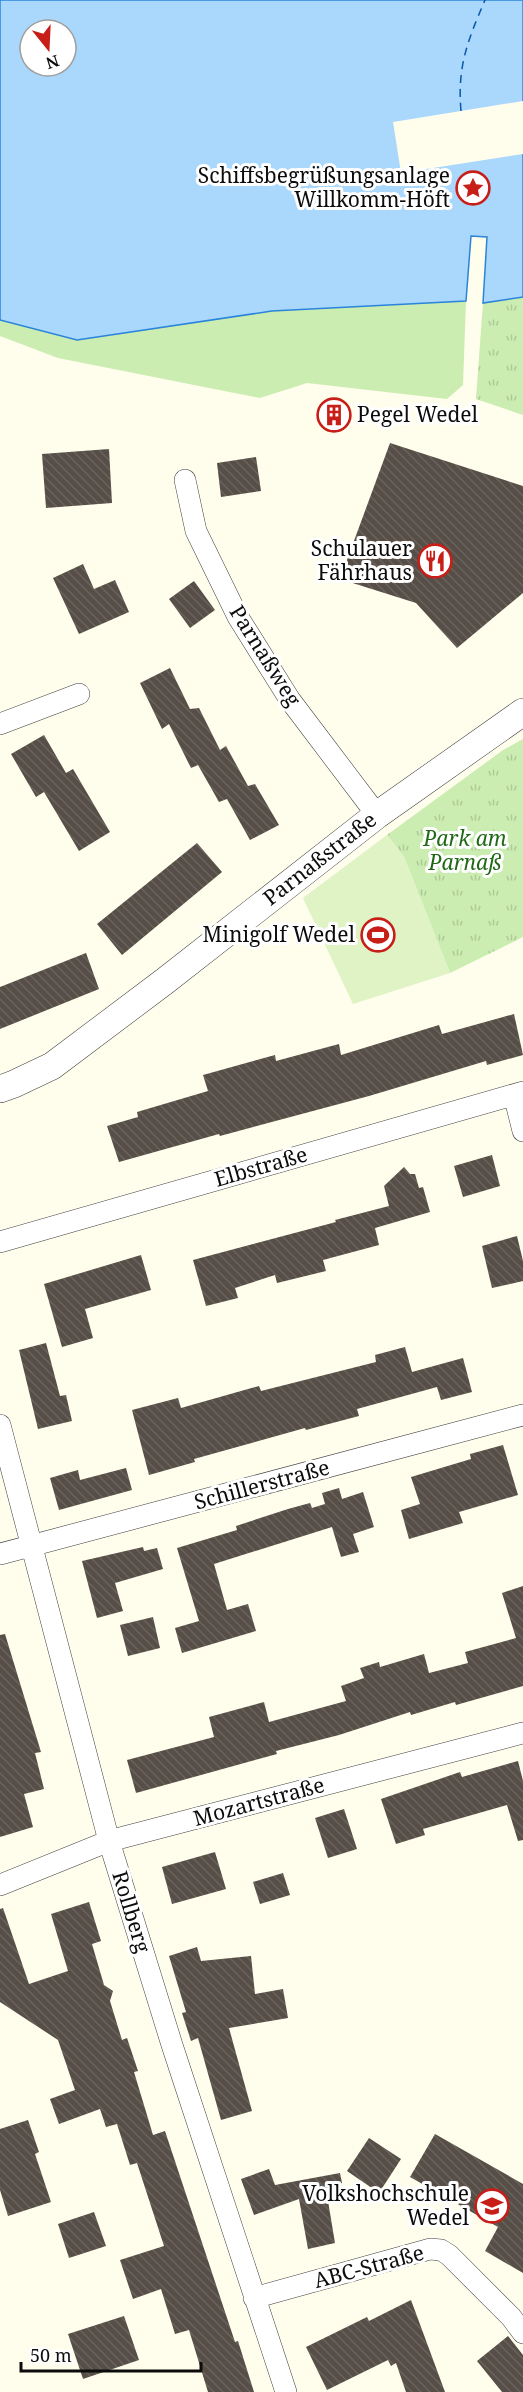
<svg xmlns="http://www.w3.org/2000/svg" width="523" height="2392" viewBox="0 0 523 2392" font-family="'Noto Serif',serif">
<defs>
<pattern id="park-tufts" width="24" height="20" patternUnits="userSpaceOnUse" patternTransform="scale(1.5)"><rect width="24" height="20" fill="#cbedb1"/><path d="M3 7l-1-3M5 7V3M7 7l1-3M15 17l-1-3M17 17v-4M19 17l1-3" fill="none" stroke="#adca97"/></pattern>
<pattern id="building-back-hatch" width="6" height="6" patternUnits="userSpaceOnUse" patternTransform="scale(1.5)"><rect width="6" height="6" fill="#564e47"/><path d="M-1 5l2 2M0 0l6 6M5-1l2 2" fill="none" stroke="#69635d"/></pattern>
</defs>
<rect width="100%" height="100%" fill="#fffdeb"/>
<!-- grass -->
<path fill="#cbedb1" d="M 466,301 L 463,385 L 447,399 L 307,383 L 260,398 L 58,358 L 0,336 L 0,320 L 272,311 Z"/>
<!-- park -->
<path fill="url(#park-tufts)" d="M 523,297 L 523,415 L 476,399 L 483,303 Z
M 523,739 L 523,937 L 450,973 L 404,857 L 387,835 L 503,750 Z"/>
<!-- pitch -->
<path fill="#dff3c4" d="M 387,835 L 404,857 L 450,973 L 353,1004 L 303,898 Z"/>
<!-- water -->
<path fill="#aad7fc" stroke="#2a85da" stroke-width="1.5" fill-rule="evenodd" d="M 0,0 L 523,0 L 523,297 L 483,303 L 487,237 L 471,236 L 466,301 L 272,311 L 77,340 L 0,320 ZM 30,30 L 66,30 L 66,66 L 30,66 Z"/>
<!-- pier -->
<path fill="#fffdeb" d="M 523,101 L 523,154 L 401,173 L 393,122 Z"/>
<g fill="none" stroke-linecap="round" stroke-linejoin="round">
<!-- ferry -->
<path stroke="#0a57a9" stroke-width="1.5" stroke-dasharray="8 6" stroke-linecap="butt" d="M 461,111 C 457,66 468,40 485,0"/>
</g>
<!-- building -->
<path fill="url(#building-back-hatch)" d="M 390,443 L 523,486 L 523,593 L 457,648 L 416,603 L 340,579 Z
M 109,449 L 112,503 L 46,508 L 42,454 Z
M 256,457 L 261,491 L 221,497 L 217,463 Z
M 83,564 L 94,589 L 115,580 L 129,612 L 79,634 L 53,578 Z
M 194,581 L 215,610 L 190,628 L 169,599 Z
M 170,668 L 190,709 L 199,708 L 220,750 L 226,746 L 248,786 L 255,784 L 279,825 L 250,840 L 227,799 L 219,802 L 198,765 L 191,768 L 169,724 L 162,729 L 140,683 Z
M 44,735 L 66,773 L 73,769 L 110,832 L 79,851 L 44,792 L 36,797 L 11,754 Z
M 197,843 L 222,872 L 122,955 L 97,924 Z
M 86,953 L 99,989 L 0,1029 L 0,987 Z
M 514,1014 L 523,1055 L 487,1065 L 486,1061 L 369,1096 L 220,1136 L 219,1134 L 119,1162 L 107,1126 L 138,1117 L 137,1112 L 208,1091 L 203,1075 L 275,1055 L 276,1061 L 339,1044 L 341,1055 L 439,1025 L 442,1034 Z
M 492,1155 L 500,1186 L 463,1197 L 454,1166 Z
M 404,1167 L 410,1174 L 415,1174 L 419,1188 L 423,1187 L 430,1212 L 375,1228 L 379,1245 L 323,1260 L 326,1271 L 277,1283 L 275,1275 L 235,1288 L 238,1298 L 206,1306 L 193,1260 L 336,1222 L 335,1220 L 389,1206 L 384,1186 Z
M 517,1236 L 523,1261 L 523,1281 L 492,1288 L 482,1246 Z
M 141,1255 L 151,1290 L 85,1309 L 93,1338 L 62,1347 L 44,1284 Z
M 46,1343 L 60,1396 L 66,1395 L 72,1421 L 38,1429 L 19,1350 Z
M 405,1347 L 412,1372 L 463,1358 L 472,1392 L 441,1400 L 437,1387 L 357,1409 L 359,1416 L 306,1430 L 305,1428 L 194,1459 L 195,1462 L 149,1475 L 132,1410 L 178,1398 L 181,1408 L 259,1386 L 261,1391 L 376,1362 L 375,1355 Z
M 503,1445 L 518,1495 L 459,1512 L 463,1523 L 409,1539 L 401,1510 L 420,1504 L 411,1477 L 471,1459 L 470,1454 Z
M 126,1468 L 132,1490 L 59,1510 L 50,1478 L 78,1470 L 80,1480 Z
M 339,1488 L 342,1499 L 363,1492 L 374,1527 L 353,1534 L 359,1552 L 341,1557 L 332,1527 L 214,1564 L 227,1610 L 248,1604 L 256,1631 L 182,1653 L 175,1628 L 199,1621 L 177,1548 L 237,1530 L 236,1526 L 288,1509 L 310,1503 L 312,1508 L 325,1504 L 322,1493 Z
M 143,1547 L 144,1551 L 157,1548 L 163,1569 L 115,1583 L 123,1611 L 97,1618 L 82,1561 Z
M 523,1586 L 523,1686 L 456,1705 L 455,1702 L 411,1715 L 410,1712 L 339,1735 L 276,1751 L 277,1754 L 136,1793 L 127,1760 L 214,1737 L 209,1717 L 264,1702 L 269,1722 L 346,1701 L 341,1686 L 364,1678 L 360,1668 L 379,1662 L 380,1667 L 424,1654 L 429,1673 L 468,1663 L 465,1652 L 516,1638 L 502,1593 Z
M 153,1617 L 160,1648 L 128,1656 L 120,1625 Z
M 5,1634 L 41,1752 L 35,1753 L 44,1789 L 24,1794 L 33,1827 L 0,1837 L 0,1635 Z
M 518,1761 L 523,1781 L 523,1840 L 518,1841 L 507,1805 L 423,1829 L 425,1835 L 396,1844 L 381,1799 L 460,1772 L 462,1777 Z
M 344,1809 L 357,1849 L 328,1858 L 315,1818 Z
M 215,1852 L 226,1889 L 172,1904 L 162,1867 Z
M 283,1873 L 290,1895 L 260,1904 L 253,1882 Z
M 89,1902 L 101,1941 L 92,1944 L 104,1985 L 113,1991 L 110,2001 L 122,2040 L 127,2038 L 138,2071 L 134,2072 L 153,2135 L 165,2131 L 235,2342 L 238,2341 L 254,2392 L 208,2392 L 189,2330 L 175,2334 L 161,2289 L 133,2299 L 120,2260 L 164,2246 L 137,2163 L 130,2165 L 117,2124 L 106,2127 L 100,2109 L 59,2124 L 50,2099 L 75,2090 L 58,2040 L 0,2002 L 0,1909 L 3,1908 L 29,1984 L 68,1971 L 51,1914 Z
M 197,1947 L 201,1961 L 251,1956 L 255,1994 L 283,1989 L 288,2018 L 229,2028 L 252,2111 L 221,2120 L 198,2038 L 191,2041 L 182,2013 L 186,2012 L 169,1956 Z
M 28,2120 L 39,2152 L 35,2154 L 51,2202 L 8,2216 L 0,2190 L 0,2129 Z
M 435,2134 L 523,2184 L 523,2273 L 485,2251 L 498,2227 L 410,2177 Z
M 369,2138 L 401,2159 L 379,2193 L 347,2171 Z
M 269,2169 L 275,2185 L 340,2173 L 342,2183 L 326,2189 L 335,2243 L 308,2249 L 299,2199 L 254,2215 L 241,2179 Z
M 94,2212 L 106,2246 L 69,2258 L 58,2224 Z
M 411,2300 L 445,2392 L 406,2392 L 396,2363 L 391,2366 L 388,2360 L 327,2390 L 306,2347 L 367,2317 L 369,2321 Z
M 124,2316 L 139,2360 L 83,2379 L 68,2334 Z
M 508,2336 L 523,2355 L 523,2392 L 502,2392 L 477,2361 Z"/>
<g fill="none" stroke-linecap="round" stroke-linejoin="round">
<defs>
<path id="minor" d="M 185,480 L 196,531 L 238,617 L 290,700 L 377,815
M 0,724 L 79,694
M 514,1095 L 523,1131
M 0,1242 L 523,1092
M 0,1425 L 109,1841 L 172,2045 L 286,2392
M 0,1554 L 523,1415
M 0,1885 L 109,1841 L 523,1733
M 254,2298 L 430,2249 L 441,2250 L 449,2255 L 511,2317 L 523,2333"/>
<path id="tertiary" d="M 0,1089 L 14,1084 L 52,1066 L 165,981 L 377,815 L 523,712"/>
</defs>
<!-- minor casing -->
<use href="#minor" stroke="#3f3f3f" stroke-width="22"/>
<!-- tertiary casing -->
<use href="#tertiary" stroke="#3f3f3f" stroke-width="28"/>
<!-- minor -->
<use href="#minor" stroke="#fff" stroke-width="21"/>
<!-- tertiary -->
<use href="#tertiary" stroke="#fff" stroke-width="27"/>
</g>
<!-- icons -->
<defs>
<symbol id="sight-ring" viewBox="-11 -11 22 22"><circle r="9.5" fill="#fff" stroke="#c81e18" stroke-width="1.5"/><path d="M0-6L1.8-2.2L6-1.7L2.9 1.2L3.7 5.4L0 3.3L-3.7 5.4L-2.9 1.2L-6-1.7L-1.8-2.2Z" fill="#c81e18"/></symbol>
<symbol id="building-ring" viewBox="-11 -11 22 22"><circle r="9.5" fill="#fff" stroke="#c81e18" stroke-width="1.5"/><path d="M-4-6H4V6H1V3H-1V6H-4ZM-2.5-4.3h1.7v1.8h-1.7ZM.8-4.3h1.7v1.8H.8ZM-2.5-1h1.7V.8h-1.7ZM.8-1h1.7V.8H.8Z" fill="#c81e18"/></symbol>
<symbol id="restaurant-ring" viewBox="-11 -11 22 22"><circle r="9.5" fill="#fff" stroke="#c81e18" stroke-width="1.5"/><path d="M-5-6h1v4h1v-4h1v4h1v-4h1v5L-1.5 .5V6h-2V.5L-5-1ZM5-6V6H3V1.5H1.5Q1.5-4 5-6Z" fill="#c81e18"/></symbol>
<symbol id="stadium-ring" viewBox="-11 -11 22 22"><circle r="9.5" fill="#fff" stroke="#c81e18" stroke-width="1.5"/><path d="M0-5a6.5 5 0 1 0 0 10a6.5 5 0 1 0 0-10ZM-3.5-1.8h7v3.6h-7Z" fill="#c81e18"/></symbol>
<symbol id="university-ring" viewBox="-11 -11 22 22"><circle r="9.5" fill="#fff" stroke="#c81e18" stroke-width="1.5"/><path d="M0-5L7-2L0 1L-7-2ZM-4 1L0 2.5L4 1V4Q0 6-4 4Z" fill="#c81e18"/></symbol>
</defs>
<g fill-rule="evenodd">
<use href="#sight-ring" x="454" y="169" width="38" height="38"/>
<use href="#building-ring" x="315" y="396" width="38" height="38"/>
<use href="#restaurant-ring" x="416" y="542" width="38" height="38"/>
<use href="#stadium-ring" x="359" y="916" width="38" height="38"/>
<use href="#university-ring" x="473" y="2187" width="38" height="38"/>
</g>
<g text-anchor="middle" stroke-width="6" stroke-linejoin="round" paint-order="stroke">
<!-- poi labels -->
<g font-size="21" fill="#0c0c0c" stroke="#fff" text-anchor="end">
<text x="450" y="183">Schiffsbegrüßungsanlage<tspan x="450" dy="24">Willkomm-Höft</tspan></text>
<text x="357" y="422" text-anchor="start">Pegel Wedel</text>
<text x="412" y="556">Schulauer<tspan x="412" dy="24">Fährhaus</tspan></text>
<text x="355" y="942">Minigolf Wedel</text>
<text x="469" y="2201">Volkshochschule<tspan x="469" dy="24">Wedel</tspan></text>
</g>
<!-- street labels -->
<g font-size="21" fill="#0c0c0c" stroke="#fff">
<text transform="translate(265 656) rotate(58)" y="7">Parnaßweg</text>
<text transform="translate(320 859) rotate(-38)" y="7">Parnaßstraße</text>
<text transform="translate(261 1167) rotate(-16)" y="7">Elbstraße</text>
<text transform="translate(262 1485) rotate(-15)" y="7">Schillerstraße</text>
<text transform="translate(259 1802) rotate(-15)" y="7">Mozartstraße</text>
<text transform="translate(131 1912) rotate(73)" y="7">Rollberg</text>
<text transform="translate(369 2267) rotate(-15)" y="7">ABC-Straße</text>
</g>
<!-- park labels -->
<g font-size="21" font-style="italic" fill="#216917" stroke="#fff">
<text x="465" y="846">Park am<tspan x="465" dy="24">Parnaß</tspan></text>
</g>
</g>
<!-- north arrow -->
<g transform="translate(48 48) rotate(162)"><circle r="28" fill="#ffffff" stroke="#9e9e9e" stroke-width="1.5"/>
<path d="M0-4.5L10 22L0 15L-10 22Z" fill="#c81e18"/>
<text y="-9" font-size="16" font-weight="bold" text-anchor="middle" fill="#0c0c0c">N</text>
</g>
<!-- scale -->
<path d="M21 2362v9h180v-9" fill="none" stroke="#0c0c0c" stroke-width="3"/>
<text x="30" y="2362" font-size="18" fill="#0c0c0c" stroke="#ffffff" stroke-width="4.5" paint-order="stroke">50 m</text>
</svg>
